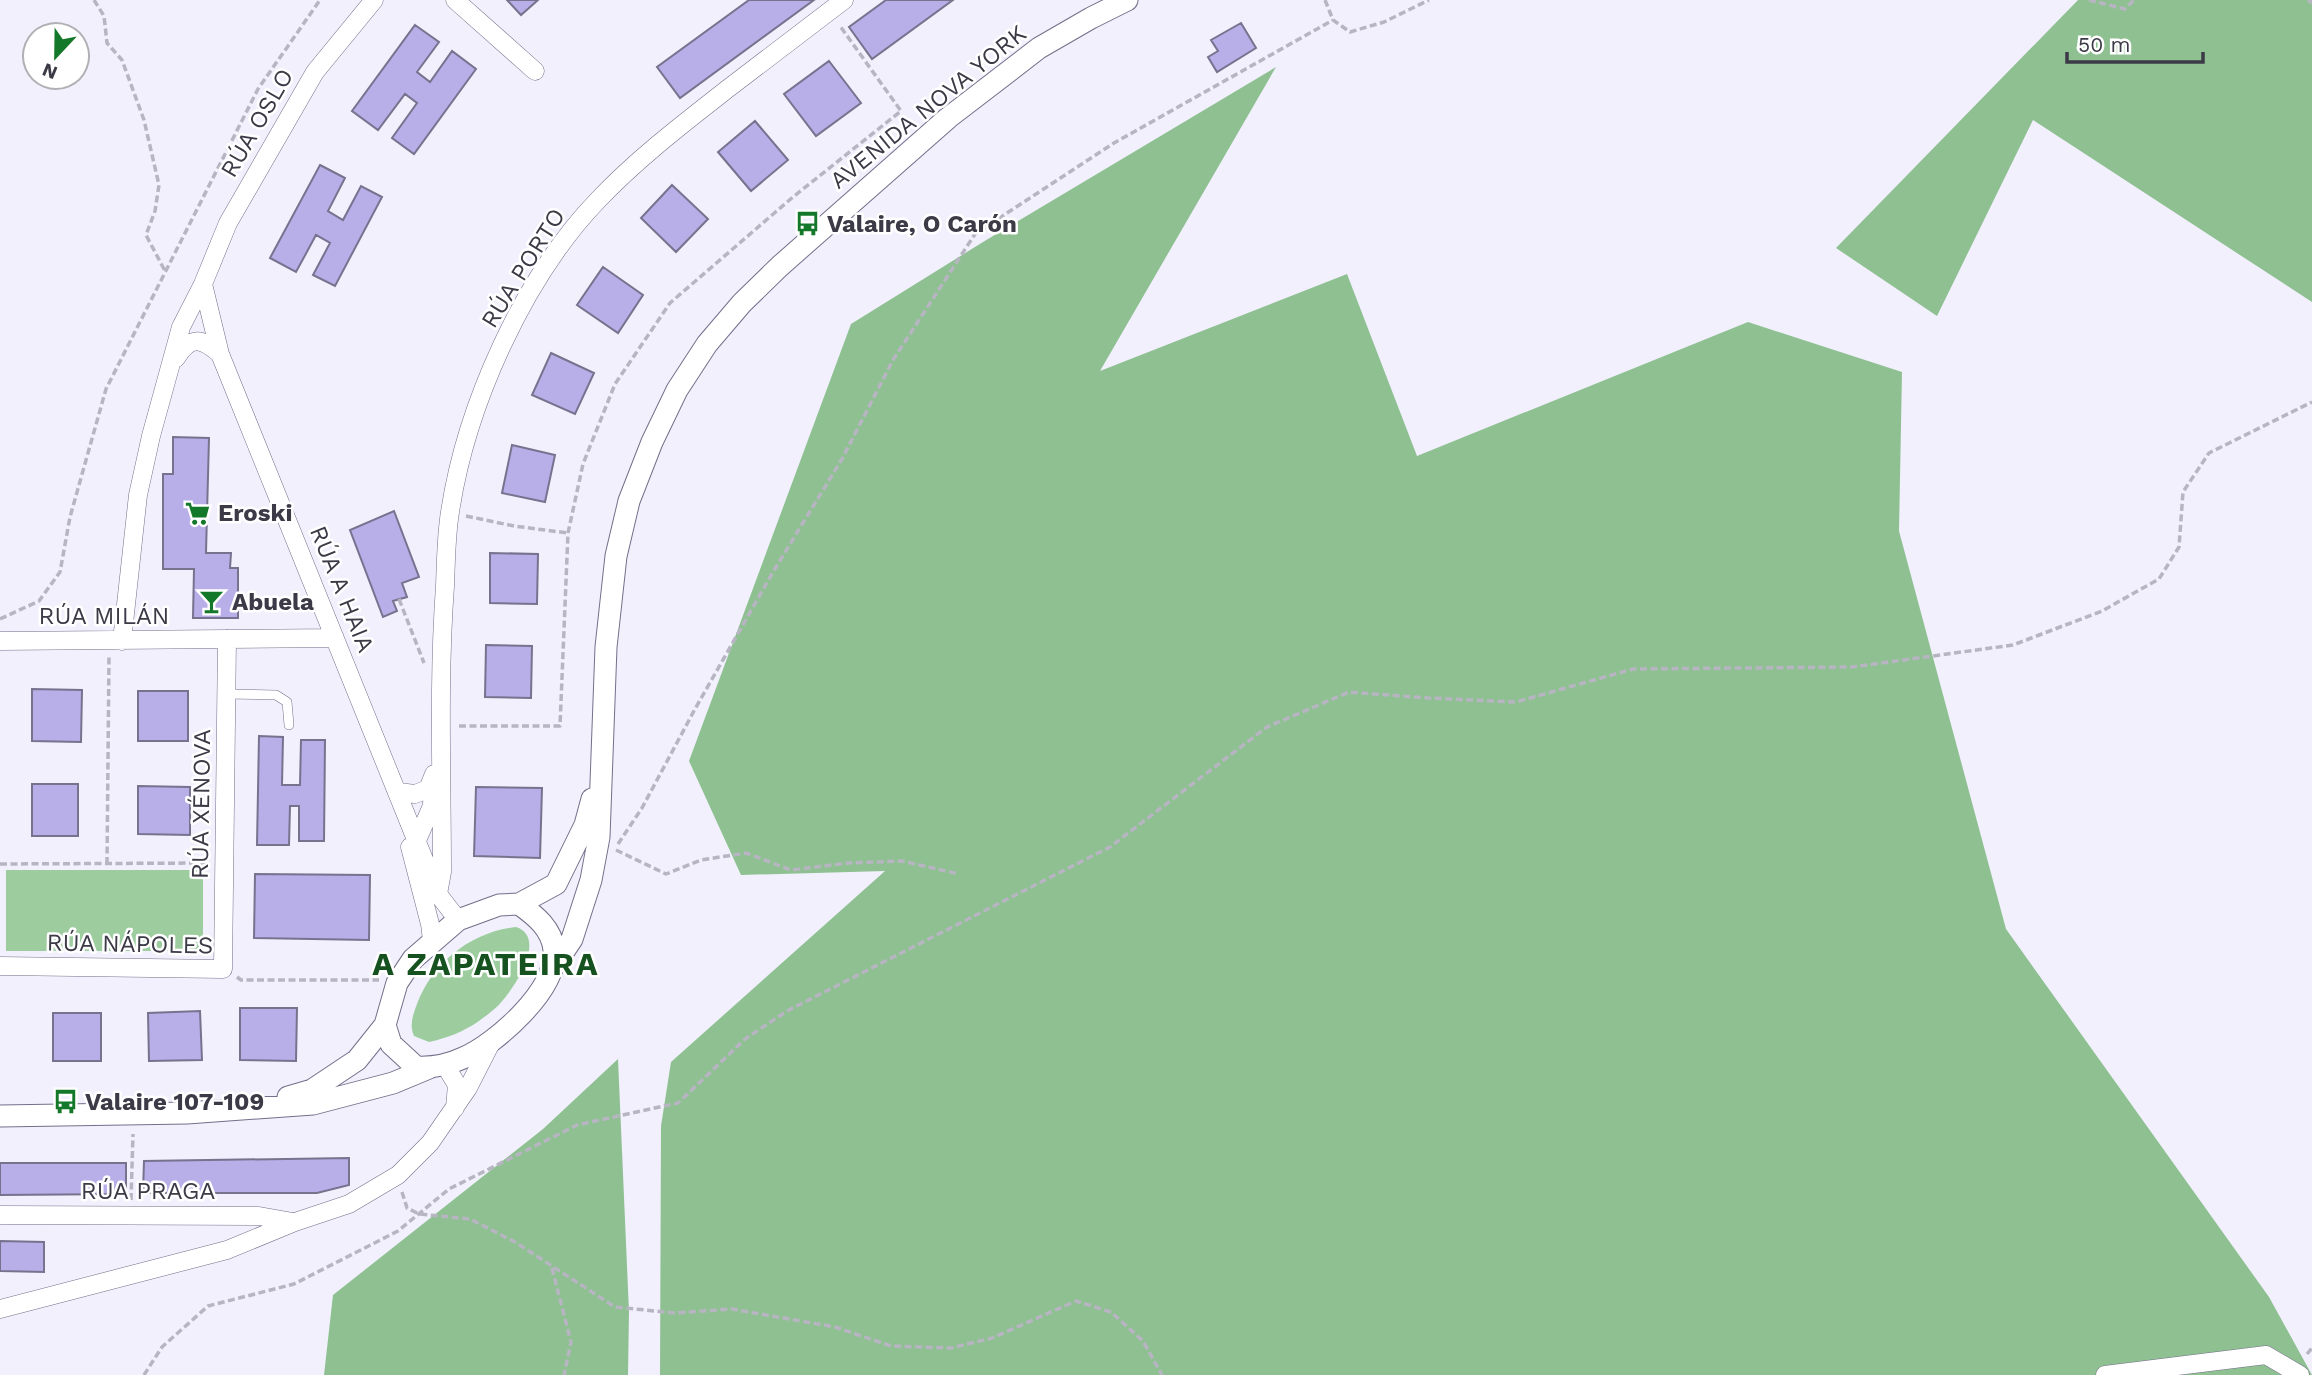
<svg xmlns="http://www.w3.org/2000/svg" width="2312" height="1375" viewBox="0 0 2312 1375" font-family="'Work Sans',sans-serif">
<rect width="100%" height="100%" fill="#f1f0fc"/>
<!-- green -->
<path fill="#9dcd9f" d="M 6,870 L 203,870 L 203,951 L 6,951 Z
M 516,927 C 547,937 516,985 503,1000 C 497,1008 487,1015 479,1021 C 463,1032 447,1038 429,1042 L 414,1036 C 409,1025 413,1015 417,1004 C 433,962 471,932 516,927 Z"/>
<!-- forest -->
<path fill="#8fc092" d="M 2078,0 L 2312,0 L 2312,302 L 2033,120 L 1937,316 L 1836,248 Z
M 1276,67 L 1100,371 L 1347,274 L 1417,456 L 1748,322 L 1902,372 L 1899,531 L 2006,929 L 2269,1297 L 2312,1375 L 660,1375 L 661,1126 L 671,1062 L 885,871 L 741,875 L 689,761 L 851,324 L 983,242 Z
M 618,1059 L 629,1312 L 628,1375 L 324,1375 L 333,1295 L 543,1129 Z"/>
<!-- building -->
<path fill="#b8aee8" stroke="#77728e" stroke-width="2" d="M 507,0 L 538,0 L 521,15 Z
M 749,0 L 814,0 L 680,98 L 657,67 Z
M 886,0 L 953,0 L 872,59 L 849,27 Z
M 1241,23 L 1256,48 L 1217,72 L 1208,57 L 1218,51 L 1211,40 Z
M 415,25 L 439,42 L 417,72 L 430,82 L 452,51 L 476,69 L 414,154 L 392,138 L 417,103 L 405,94 L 378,130 L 352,111 Z
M 829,61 L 861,103 L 816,136 L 784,94 Z
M 755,121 L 788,160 L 751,191 L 718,152 Z
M 320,165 L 345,178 L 328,211 L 343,220 L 361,186 L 382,197 L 335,286 L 313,275 L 330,243 L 316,235 L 296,272 L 270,258 Z
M 672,185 L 708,219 L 676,252 L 641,218 Z
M 603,267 L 643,295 L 618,333 L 577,305 Z
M 551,353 L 594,373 L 575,414 L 532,395 Z
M 173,437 L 209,438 L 206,553 L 231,553 L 230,568 L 238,568 L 238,618 L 193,618 L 194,569 L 163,569 L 163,474 L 173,474 Z
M 512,445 L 555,455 L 545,502 L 502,493 Z
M 394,511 L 419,577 L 402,583 L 407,597 L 393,601 L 397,611 L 383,617 L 350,530 Z
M 490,553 L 538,554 L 537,604 L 490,603 Z
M 486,645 L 532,646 L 531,698 L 485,697 Z
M 32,689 L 82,690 L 81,742 L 32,741 Z
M 138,691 L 188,691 L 188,741 L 138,741 Z
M 259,736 L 283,737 L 282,785 L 300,785 L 301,740 L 325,740 L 324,841 L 299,841 L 299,806 L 290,806 L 289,845 L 257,845 Z
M 32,784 L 78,784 L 78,836 L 32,836 Z
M 138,786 L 190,787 L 190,835 L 138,834 Z
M 476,787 L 542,788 L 540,858 L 474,856 Z
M 255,874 L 370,875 L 369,940 L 254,938 Z
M 240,1008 L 297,1008 L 296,1061 L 240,1060 Z
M 200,1011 L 202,1060 L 149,1061 L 148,1013 Z
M 53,1013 L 101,1013 L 101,1061 L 53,1061 Z
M 349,1158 L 349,1185 L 317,1193 L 143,1193 L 144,1161 Z
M 0,1163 L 126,1163 L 126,1194 L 0,1195 Z
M 0,1241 L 44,1242 L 44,1272 L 0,1271 Z"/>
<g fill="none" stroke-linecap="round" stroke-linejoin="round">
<defs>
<path id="service" d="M 227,694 L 276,695 L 287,702 L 289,725"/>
<path id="minor" d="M 455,0 L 535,71
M 203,284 L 220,354 L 438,894 L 458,920
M 176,358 C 191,335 201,338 220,354
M 0,641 L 335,638
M 122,641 L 138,495 L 151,436 L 181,327 L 203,284 L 228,223 L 315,72 L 374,0
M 398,792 L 415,794 L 428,789 L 434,774
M 415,845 L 431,808 L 435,789
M 410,847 L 430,924 L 432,940
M 438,894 L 442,872 C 442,777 438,681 445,586 C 446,562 446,537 450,512 C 466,406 523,278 598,200 C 638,158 684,123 730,87 C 768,58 806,29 844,0
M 0,966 L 223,969 L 227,639
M 445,1065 L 457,1085 L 455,1108
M 0,1215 L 259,1216 L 293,1222
M 0,1309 L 227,1250 L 295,1222 L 349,1204 L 398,1175 L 430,1143 L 468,1088 L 492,1041
M 2105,1375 L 2266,1355 L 2300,1375"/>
<path id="tertiary" d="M 519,904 C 536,916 552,929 554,950 C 559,988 495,1045 463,1058 C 448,1065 433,1068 416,1067 L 391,1044 L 385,1025 L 397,983 L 413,959 L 458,920 L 499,905 Z
M 519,904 L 556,884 L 585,825 L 592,799
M 550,972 L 572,939 L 591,880 L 599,837 L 606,647 L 616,556 L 629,501 L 652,442 L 677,390 L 707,344 L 742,303 L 780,266 L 948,118 L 1039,48 L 1091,18 L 1127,0
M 288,1097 L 312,1090 L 357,1060 L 385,1025
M 0,1116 L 187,1113 L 313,1104 L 393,1083 L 429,1068"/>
</defs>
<!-- service casing -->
<use href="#service" stroke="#736f8a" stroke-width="10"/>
<!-- minor casing -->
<use href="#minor" stroke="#736f8a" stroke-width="19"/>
<!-- tertiary casing -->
<use href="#tertiary" stroke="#736f8a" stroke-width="23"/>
<!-- path -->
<path stroke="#b6b5c1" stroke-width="3.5" stroke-dasharray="7 3.5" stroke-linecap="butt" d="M 94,0 L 104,16 L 107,43 L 122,60 L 144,120 L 159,185 L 155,211 L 146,235 L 165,271
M 1325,0 L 1333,20 L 1350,32 L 1384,22 L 1429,0
M 2089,0 L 2125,9 L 2134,0
M 2308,0 L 2312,3
M 466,516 L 514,526 L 568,533
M 399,599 L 424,663
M 0,619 L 39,601 L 60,572 L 70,517 L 106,389 L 258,89 L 320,0
M 459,726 L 560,726 L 568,533 L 583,464 L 615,384 L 670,303 L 793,197 L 901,111 L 840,26
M 618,844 L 642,808 L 695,709 L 773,572 L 842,459 L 893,360 L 975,234 L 1114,143 L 1333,20
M 616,850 L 666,874 L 701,860 L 746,853 L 791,870 L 848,863 L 902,861 L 959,874
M 0,864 L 208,863
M 107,864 L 109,656
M 237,977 L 241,980 L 379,980
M 402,1192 L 407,1208 L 419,1214 L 470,1219 L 515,1242 L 615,1307 L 675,1313 L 732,1309 L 835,1327 L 891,1346 L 951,1348 L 992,1338 L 1076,1301 L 1111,1312 L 1143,1341 L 1162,1375
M 131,1200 L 133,1134
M 552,1268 L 571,1342 L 564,1375
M 2307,1354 L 2312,1348
M 144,1375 L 162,1347 L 208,1306 L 294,1284 L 398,1231 L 449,1189 L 577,1125 L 678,1103 L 745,1039 L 787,1011 L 1110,847 L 1267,727 L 1349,692 L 1428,698 L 1516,702 L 1633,669 L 1852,667 L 2013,645 L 2102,611 L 2159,579 L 2179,547 L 2183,492 L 2209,453 L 2312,402"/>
<!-- service -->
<use href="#service" stroke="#fff" stroke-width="9"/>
<!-- minor -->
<use href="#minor" stroke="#fff" stroke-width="18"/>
<!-- tertiary -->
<use href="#tertiary" stroke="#fff" stroke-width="21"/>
</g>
<!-- icons -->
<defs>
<symbol id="bus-bare" viewBox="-9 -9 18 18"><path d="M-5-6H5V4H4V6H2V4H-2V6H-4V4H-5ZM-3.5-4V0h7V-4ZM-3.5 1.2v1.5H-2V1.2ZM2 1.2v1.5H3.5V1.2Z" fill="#14782a" stroke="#fff" stroke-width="2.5" paint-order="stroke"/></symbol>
<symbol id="supermarket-bare" viewBox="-9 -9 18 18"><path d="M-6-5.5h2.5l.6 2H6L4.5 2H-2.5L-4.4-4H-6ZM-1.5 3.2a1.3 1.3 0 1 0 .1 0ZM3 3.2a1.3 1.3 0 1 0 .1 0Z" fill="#14782a" stroke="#fff" stroke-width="2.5" paint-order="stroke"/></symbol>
<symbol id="bar-bare" viewBox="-9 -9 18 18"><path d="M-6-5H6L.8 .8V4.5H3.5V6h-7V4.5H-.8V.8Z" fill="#14782a" stroke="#fff" stroke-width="2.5" paint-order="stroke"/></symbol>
</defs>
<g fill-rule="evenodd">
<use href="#bus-bare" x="790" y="206" width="35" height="35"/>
<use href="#supermarket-bare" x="180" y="496" width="35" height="35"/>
<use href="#bar-bare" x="194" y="584" width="35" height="35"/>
<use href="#bus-bare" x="48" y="1084" width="35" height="35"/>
</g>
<g text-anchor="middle" stroke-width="5" stroke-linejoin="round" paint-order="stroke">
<!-- street labels -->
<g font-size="24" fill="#3b3a46" stroke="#fff">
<text transform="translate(928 107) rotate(-39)" y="8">AVENIDA NOVA YORK</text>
<text transform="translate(257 123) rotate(-60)" y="8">RÚA OSLO</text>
<text transform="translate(523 268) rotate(-58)" y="8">RÚA PORTO</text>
<text transform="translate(342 589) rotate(68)" y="8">RÚA A HAIA</text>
<text x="104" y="624">RÚA MILÁN</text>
<text transform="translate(201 804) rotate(-89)" y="8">RÚA XÉNOVA</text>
<text transform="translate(130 944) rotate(1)" y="8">RÚA NÁPOLES</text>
<text x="148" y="1199">RÚA PRAGA</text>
</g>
<!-- poi labels -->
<g font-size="24" font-weight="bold" fill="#3b3a46" stroke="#fff" text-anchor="start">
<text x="827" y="232">Valaire, O Carón</text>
<text x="218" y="521">Eroski</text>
<text x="232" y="610">Abuela</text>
<text x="85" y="1110">Valaire 107-109</text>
</g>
<!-- district labels -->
<g font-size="32" font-weight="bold" letter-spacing="2" fill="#165220" stroke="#fff">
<text x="486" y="975">A ZAPATEIRA</text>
</g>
</g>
<!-- north arrow -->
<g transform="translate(56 56) rotate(202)"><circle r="33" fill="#ffffff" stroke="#b1b0b5" stroke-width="2"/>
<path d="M0-5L12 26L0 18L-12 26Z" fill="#14782a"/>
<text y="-10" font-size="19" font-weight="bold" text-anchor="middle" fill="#3b3a46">N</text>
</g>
<!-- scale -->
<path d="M2067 52v10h136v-10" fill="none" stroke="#3b3a46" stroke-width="3.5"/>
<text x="2078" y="52" font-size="21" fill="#3b3a46" stroke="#ffffff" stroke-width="5" paint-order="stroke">50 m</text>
</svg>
